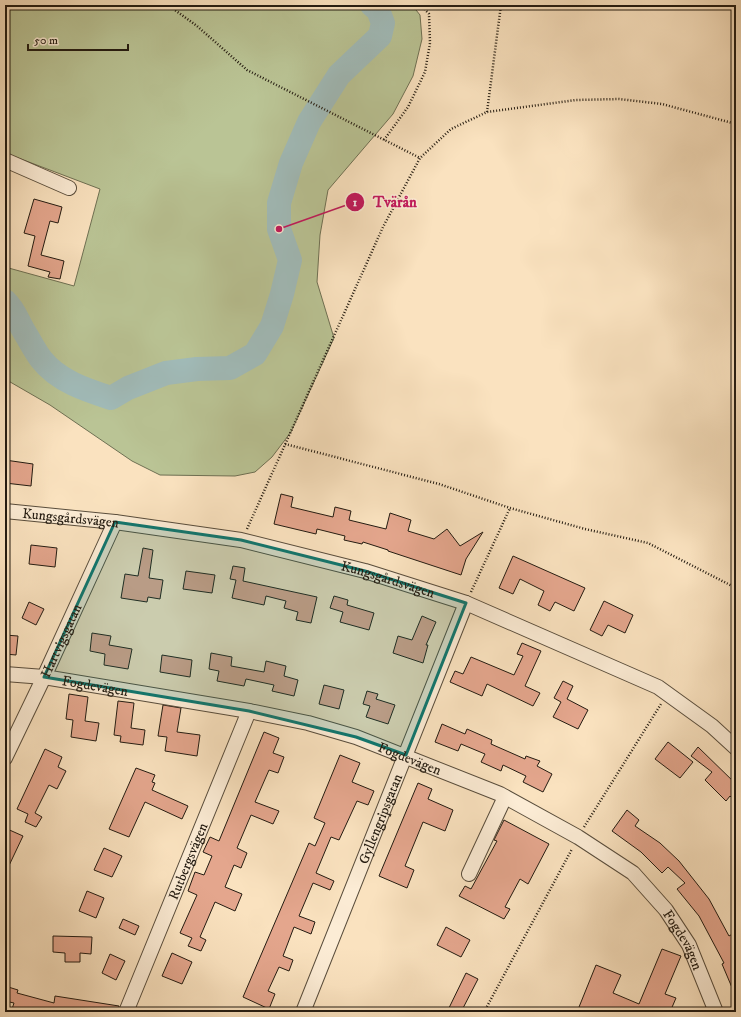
<svg xmlns="http://www.w3.org/2000/svg" width="741" height="1017" viewBox="0 0 741 1017" font-family="'IM FELL DW Pica',serif">
<rect width="100%" height="100%" fill="#fae2bf"/>
<filter id="stains"><feTurbulence type="fractalNoise" baseFrequency=".005" numOctaves="4"/><feColorMatrix values="0 0 0 0 .2 0 0 0 0 .09 0 0 0 0 .02 0 0 0 .5 -.17"/></filter>
<radialGradient id="worn" r=".72"><stop offset=".6" stop-color="#630" stop-opacity="0"/><stop offset="1" stop-color="#630" stop-opacity=".3"/></radialGradient>
<!-- green -->
<path fill="#bac495" stroke="#6e7053" d="M 5,5 L 412,5 L 420,15 L 422,39 L 413,76 L 393,114 L 328,190 L 320,235 L 317,282 L 334,338 L 291,432 L 272,457 L 255,472 L 235,476 L 160,475 L 132,461 L 50,405 L 5,379 L 5,267 L 74,286 L 100,189 L 5,153 Z"/>
<g fill="none" stroke-linecap="round" stroke-linejoin="round">
<!-- river -->
<path stroke="#a1bcba" stroke-width="24" d="M 5,301 C 15,310 18,322 25,333 C 30,341 35,351 41,359 C 58,381 86,390 111,398 L 128,388 L 166,373 L 197,369 L 230,368 L 255,354 L 272,326 L 282,294 L 290,260 L 279,229 L 279,203 L 291,163 L 309,122 L 339,75 L 380,36 L 383,23 L 378,10 L 372,5"/>
</g>
<!-- building -->
<path fill="#e4a68d" stroke="#231b11" d="M 34,199 L 62,207 L 58,223 L 50,221 L 41,255 L 64,261 L 60,279 L 48,277 L 50,272 L 28,266 L 35,236 L 24,233 Z
M 5,460 L 33,464 L 31,486 L 5,483 Z
M 281,494 L 293,497 L 291,507 L 333,517 L 335,507 L 351,511 L 349,520 L 386,529 L 390,513 L 411,520 L 408,531 L 434,539 L 447,529 L 460,546 L 483,532 L 466,559 L 461,575 L 388,551 L 388,550 L 363,542 L 362,544 L 344,540 L 345,536 L 317,529 L 316,534 L 274,524 Z
M 31,545 L 57,548 L 55,567 L 29,564 Z
M 143,548 L 153,550 L 149,578 L 163,580 L 160,599 L 148,597 L 147,602 L 121,598 L 125,574 L 138,576 Z
M 513,556 L 585,588 L 574,611 L 555,602 L 550,611 L 538,605 L 544,591 L 520,579 L 513,594 L 499,588 Z
M 233,566 L 245,568 L 243,581 L 317,597 L 311,623 L 296,620 L 298,612 L 284,608 L 286,601 L 266,596 L 264,605 L 232,598 L 236,580 L 230,579 Z
M 186,571 L 215,575 L 212,593 L 183,589 Z
M 334,596 L 348,600 L 347,605 L 374,613 L 369,630 L 340,622 L 343,612 L 330,608 Z
M 604,601 L 633,615 L 625,633 L 608,625 L 602,636 L 590,630 Z
M 29,602 L 44,609 L 36,625 L 22,618 Z
M 422,616 L 436,622 L 426,645 L 428,645 L 423,663 L 393,653 L 398,636 L 412,640 Z
M 92,633 L 111,636 L 109,645 L 132,649 L 128,669 L 104,665 L 105,654 L 90,651 Z
M 5,635 L 18,636 L 16,655 L 5,654 Z
M 522,643 L 541,651 L 525,686 L 540,693 L 533,706 L 487,684 L 482,696 L 450,682 L 455,671 L 463,674 L 471,657 L 514,675 L 523,656 L 517,654 Z
M 211,653 L 232,657 L 231,666 L 264,672 L 266,661 L 286,666 L 284,676 L 298,680 L 294,696 L 272,691 L 274,685 L 246,679 L 244,686 L 217,681 L 219,671 L 209,669 Z
M 162,655 L 192,660 L 190,677 L 160,672 Z
M 563,681 L 573,686 L 567,699 L 588,710 L 578,729 L 553,717 L 561,702 L 554,698 Z
M 324,685 L 344,690 L 339,709 L 319,704 Z
M 367,691 L 378,694 L 376,699 L 395,705 L 388,724 L 366,717 L 370,706 L 363,704 Z
M 69,694 L 88,697 L 85,721 L 99,723 L 96,741 L 71,737 L 73,720 L 66,719 Z
M 118,701 L 134,703 L 131,728 L 145,730 L 143,745 L 120,742 L 121,736 L 114,735 Z
M 163,705 L 181,708 L 177,732 L 200,735 L 197,756 L 165,751 L 167,737 L 158,736 Z
M 442,724 L 465,734 L 467,729 L 492,740 L 491,744 L 525,759 L 526,756 L 540,761 L 537,766 L 552,774 L 543,792 L 523,782 L 526,776 L 503,765 L 501,771 L 481,762 L 485,754 L 461,744 L 458,751 L 435,742 Z
M 264,732 L 279,738 L 273,753 L 284,757 L 278,773 L 269,770 L 255,802 L 279,811 L 273,824 L 251,815 L 237,848 L 247,853 L 241,868 L 234,865 L 225,887 L 242,894 L 235,911 L 215,902 L 200,937 L 206,940 L 201,951 L 188,946 L 192,938 L 180,933 L 197,895 L 188,891 L 195,872 L 204,875 L 212,856 L 203,852 L 210,837 L 219,841 Z
M 668,742 L 693,762 L 680,778 L 655,759 Z
M 698,747 L 736,784 L 736,802 L 730,796 L 726,801 L 705,780 L 712,772 L 691,756 Z
M 45,749 L 62,757 L 58,767 L 66,771 L 57,789 L 49,785 L 35,813 L 42,817 L 36,827 L 25,822 L 28,814 L 17,809 Z
M 340,755 L 360,763 L 352,782 L 374,791 L 368,805 L 357,801 L 339,840 L 331,837 L 316,873 L 334,881 L 330,890 L 313,883 L 299,916 L 315,922 L 311,934 L 294,927 L 283,956 L 293,960 L 289,971 L 279,967 L 268,991 L 275,994 L 269,1009 L 243,997 L 309,843 L 315,846 L 325,823 L 314,818 Z
M 136,768 L 155,775 L 152,782 L 155,783 L 152,790 L 188,806 L 182,819 L 145,802 L 129,837 L 109,829 Z
M 418,783 L 432,789 L 428,799 L 453,810 L 445,831 L 423,822 L 405,866 L 414,870 L 407,888 L 379,876 Z
M 627,810 L 639,820 L 635,826 L 660,843 L 679,861 L 709,899 L 729,936 L 736,932 L 736,997 L 722,964 L 724,963 L 699,916 L 677,889 L 685,883 L 668,867 L 662,873 L 641,852 L 612,831 Z
M 504,820 L 549,844 L 528,884 L 520,879 L 505,907 L 510,909 L 504,919 L 459,896 L 465,886 L 471,889 L 497,841 L 494,840 Z
M 5,828 L 23,836 L 5,874 Z
M 104,848 L 122,856 L 112,877 L 94,870 Z
M 87,891 L 104,898 L 96,918 L 79,911 Z
M 123,919 L 139,926 L 135,935 L 119,928 Z
M 446,927 L 470,940 L 461,957 L 437,945 Z
M 53,936 L 92,937 L 91,954 L 80,953 L 80,962 L 65,962 L 65,953 L 53,952 Z
M 662,949 L 681,956 L 665,994 L 676,998 L 670,1012 L 577,1012 L 596,965 L 621,975 L 613,993 L 639,1004 Z
M 172,953 L 192,962 L 182,984 L 162,976 Z
M 110,954 L 125,961 L 116,980 L 102,973 Z
M 466,973 L 478,979 L 461,1012 L 447,1012 Z
M 5,986 L 18,990 L 17,993 L 54,1003 L 55,996 L 119,1006 L 118,1012 L 11,1012 L 14,1003 L 5,1001 Z"/>
<g fill="none" stroke-linecap="round" stroke-linejoin="round">
<defs>
<g id="minor">
<path d="M 5,160 L 69,188"/>
<path id="s1" d="M 5,511 L 115,522 L 241,540 L 365,571 L 466,603 L 658,687 L 712,726 L 736,748"/>
<path id="s2" d="M 5,674 L 44,677 L 249,711 L 308,723 L 356,737 L 500,794 L 578,837 L 633,873 L 666,910 L 689,945 L 716,1012"/>
<path id="s3" d="M 5,758 L 44,677 L 115,522"/>
<path d="M 469,874 L 505,797"/>
<path id="s4" d="M 126,1012 L 249,711"/>
<path id="s5" d="M 303,1012 L 466,603"/>
</g>
</defs>
<!-- minor casing -->
<use href="#minor" stroke="#594d3c" stroke-width="16"/>
<!-- path -->
<path stroke="#231b11" stroke-width="2.5" stroke-dasharray="1 2" stroke-linecap="butt" d="M 168,5 L 197,26 L 247,70 L 420,158
M 487,112 L 501,5
M 384,140 L 408,107 L 425,72 L 430,43 L 429,14 L 421,5
M 285,444 L 439,484 L 510,508 L 585,529 L 648,543 L 736,588
M 247,529 L 383,227 L 420,158 L 451,129 L 487,112 L 576,100 L 619,99 L 662,104 L 736,124
M 471,592 L 510,508
M 584,827 L 661,704
M 484,1012 L 572,849"/>
<!-- minor -->
<use href="#minor" stroke="#fcecd5" stroke-width="14"/>
</g>
<!-- marked area -->
<path fill="#0f766e" fill-opacity="0.2" stroke="#0f766e" stroke-width="3" stroke-linejoin="round" d="M 115,522 L 241,540 L 365,571 L 466,603 L 406,755 L 356,737 L 249,711 L 44,677 Z"/>
<g text-anchor="middle" stroke-width="3" stroke-linejoin="round" paint-order="stroke">
<!-- street labels -->
<g font-size="14" fill="#231b11" stroke="#fcecd5">
<text dy="5" stroke="none"><textPath href="#s1" startOffset="66">Kungsgårdsvägen</textPath></text>
<text dy="5" stroke="none"><textPath href="#s1" startOffset="390">Kungsgårdsvägen</textPath></text>
<text dy="5" stroke="none"><textPath href="#s3" startOffset="130">Hartvigsgatan</textPath></text>
<text dy="5" stroke="none"><textPath href="#s2" startOffset="91">Fogdevägen</textPath></text>
<text dy="5" stroke="none"><textPath href="#s2" startOffset="415">Fogdevägen</textPath></text>
<text dy="5" stroke="none"><textPath href="#s5" startOffset="208">Gyllengripsgatan</textPath></text>
<text dy="5" stroke="none"><textPath href="#s4" startOffset="163">Rutbergsvägen</textPath></text>
<text dy="5" stroke="none"><textPath href="#s2" startOffset="751">Fogdevägen</textPath></text>
</g>
</g>
<!-- callouts -->
<path fill="none" stroke="#c2185b" stroke-width="1.5" d="M279 229L355 202"/>
<g fill="#c2185b" stroke="#fcecd5" stroke-width="1.5">
<circle cx="279" cy="229" r="4"/>
<circle cx="355" cy="202" r="10"/>
</g>
<g font-size="12" text-anchor="middle" font-weight="bold" fill="#fff">
<text x="355" y="206">1</text>
</g>
<g font-size="15" text-anchor="middle" font-weight="bold" fill="#c2185b" stroke="#fcecd5" stroke-width="3" stroke-linejoin="round" paint-order="stroke">
<text x="395" y="207">Tvärån</text>
</g>
<!-- margin -->
<rect width="741" height="1017" fill="none" stroke="#fae2bf" stroke-width="20"/>
<rect x="6" y="6" width="729" height="1005" fill="none" stroke="#231b11" stroke-width="2"/>
<rect x="10" y="10" width="721" height="997" fill="none" stroke="#231b11"/>
<!-- scale -->
<path d="M28 44v6h100v-6" fill="none" stroke="#231b11" stroke-width="2"/>
<text x="34" y="44" font-size="12" fill="#231b11" stroke="#fcecd5" stroke-width="3" paint-order="stroke">50 m</text>
<rect width="100%" height="100%" filter="url(#stains)"/>
<rect width="100%" height="100%" fill="url(#worn)"/>
</svg>
